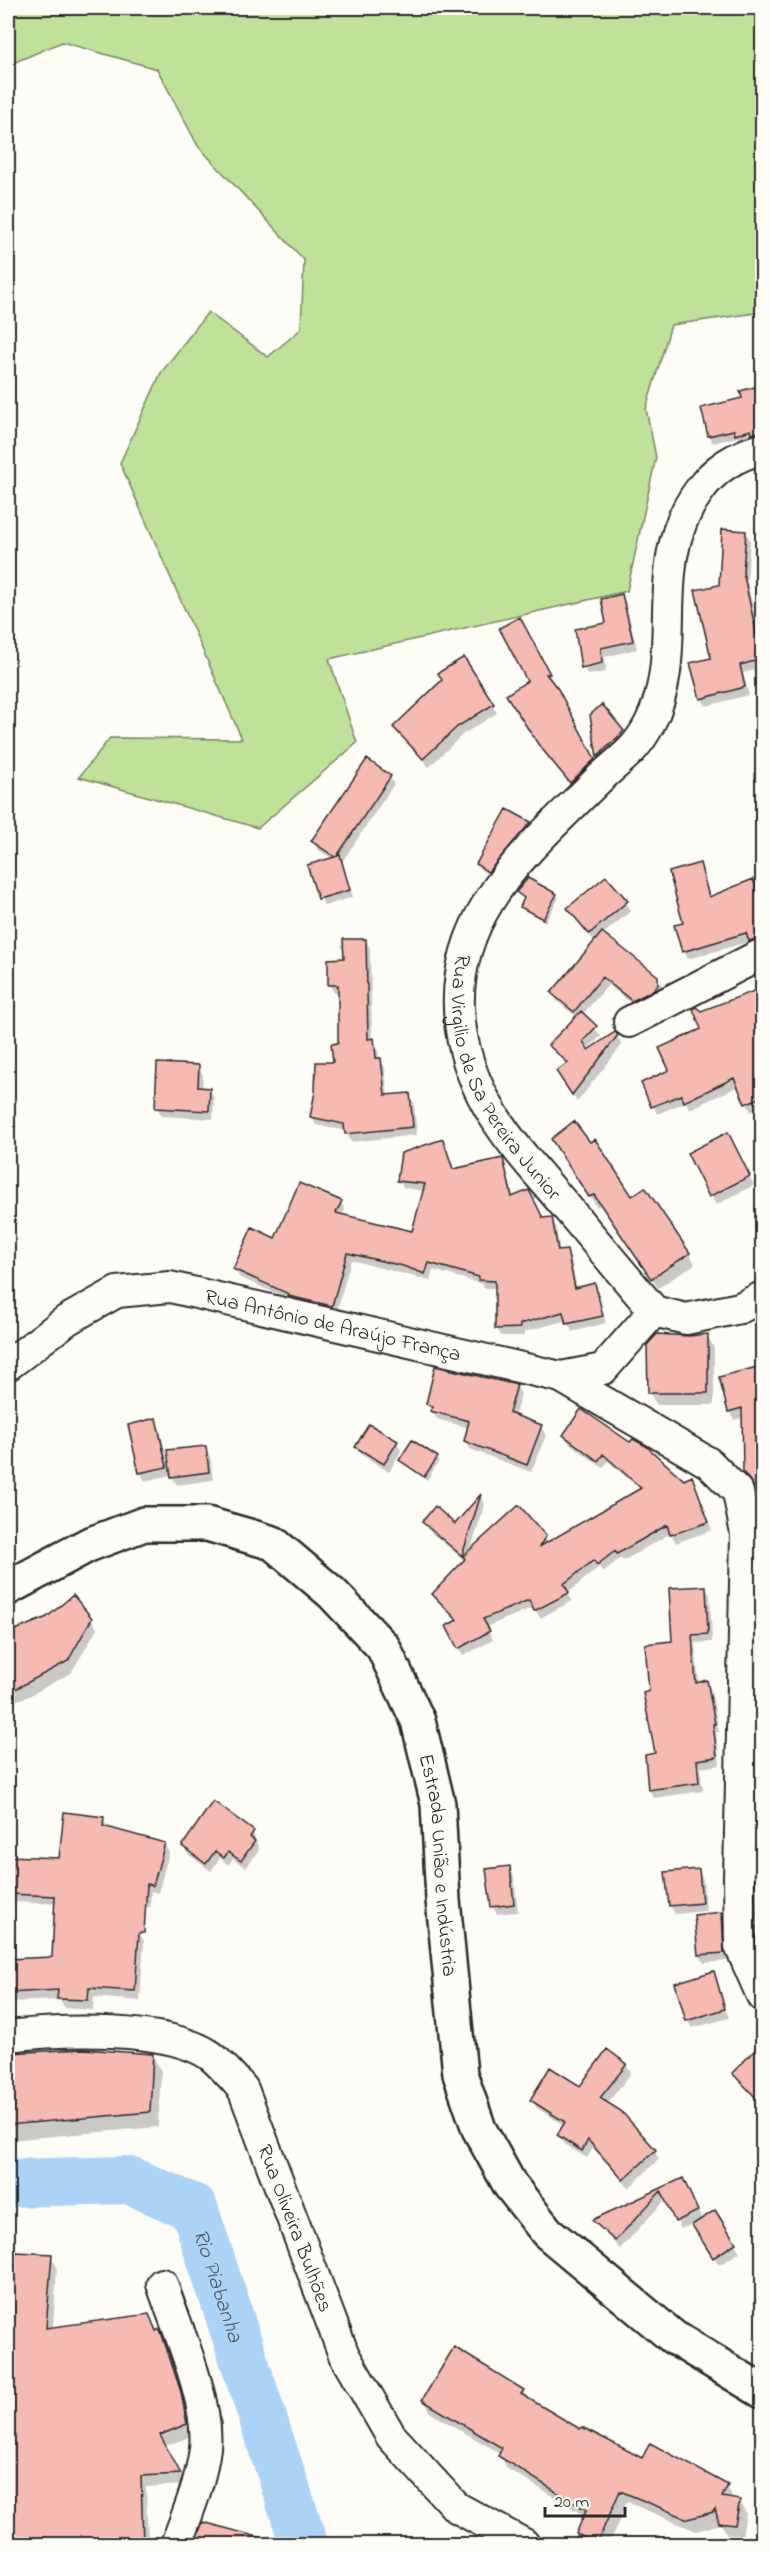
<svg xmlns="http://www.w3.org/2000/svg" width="770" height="2552" viewBox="0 0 770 2552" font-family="'Indie Flower',sans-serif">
<rect width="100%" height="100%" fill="#fdfcf7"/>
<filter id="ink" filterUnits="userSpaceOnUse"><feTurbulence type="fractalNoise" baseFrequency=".0167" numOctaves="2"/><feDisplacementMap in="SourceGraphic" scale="12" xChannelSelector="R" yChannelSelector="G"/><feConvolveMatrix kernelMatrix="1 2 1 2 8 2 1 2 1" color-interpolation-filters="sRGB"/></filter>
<g filter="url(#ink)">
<!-- green -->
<path fill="#c0e19a" stroke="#768662" stroke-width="1.5" d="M 8,8 L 762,8 L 762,312 L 671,325 L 646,409 L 656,457 L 627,591 L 329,659 L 357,743 L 258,828 L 79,777 L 110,738 L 242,739 L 120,463 L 161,373 L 208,312 L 268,357 L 301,329 L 304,260 L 198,146 L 157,69 L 62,42 L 8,65 Z"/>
<!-- shadow -->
<path fill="#0003" d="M 762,387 L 762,435 L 741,441 L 738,437 L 713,443 L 709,436 L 743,399 L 742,393 Z
M 745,532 L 750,540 L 747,581 L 762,650 L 762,668 L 743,673 L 749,695 L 706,706 L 701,698 L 713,659 L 720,586 Z
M 622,595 L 626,604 L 637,649 L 605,657 L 606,672 L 588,675 L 583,667 L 608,624 Z
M 526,630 L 600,771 L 577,793 L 546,755 L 514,706 L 529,682 Z
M 464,659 L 497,713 L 462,735 L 429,767 L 394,727 Z
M 602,706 L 630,745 L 606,769 L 599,757 L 591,715 Z
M 390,777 L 394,784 L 342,862 L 353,897 L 324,906 L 309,866 L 333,859 L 317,849 L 313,841 Z
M 530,824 L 534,830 L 492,878 L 482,871 L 478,864 Z
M 699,865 L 710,898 L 757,889 L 759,895 L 762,894 L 762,946 L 755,948 L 751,941 L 688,959 L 684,951 L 685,924 Z
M 518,893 L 556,895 L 559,898 L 545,922 L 524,910 L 522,907 L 525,900 Z
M 626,902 L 631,911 L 603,934 L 657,977 L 662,986 L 662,994 L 638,1009 L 608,985 L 583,1014 L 601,1036 L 584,1053 L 617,1036 L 622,1045 L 577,1102 L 563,1080 L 568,1065 L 550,1045 L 577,1017 L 558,1002 L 553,993 L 595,942 L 574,916 Z
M 365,940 L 370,948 L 372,1040 L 378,1048 L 379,1060 L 385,1067 L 388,1097 L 409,1095 L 414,1103 L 417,1135 L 351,1142 L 346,1131 L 316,1125 L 312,1117 L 335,1064 L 340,1044 L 339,993 L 334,993 L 330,985 L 345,960 Z
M 762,990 L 762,1107 L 751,1112 L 739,1086 L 690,1109 L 686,1102 L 657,1114 L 643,1083 L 671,1071 L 702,1030 L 701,1013 Z
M 198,1066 L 203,1075 L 202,1089 L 209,1089 L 214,1098 L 213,1119 L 162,1116 L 157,1108 Z
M 442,1141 L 454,1170 L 502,1160 L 514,1198 L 543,1220 L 552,1219 L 556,1227 L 560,1253 L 566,1251 L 571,1259 L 577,1289 L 595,1285 L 606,1323 L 572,1332 L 567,1320 L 524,1332 L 524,1336 L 501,1336 L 497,1329 L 497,1288 L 484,1288 L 482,1284 L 433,1270 L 430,1281 L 351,1260 L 336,1314 L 292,1301 L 239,1277 L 235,1269 L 276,1240 L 341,1202 L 345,1210 L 342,1216 L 413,1233 L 425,1191 L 404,1188 L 399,1180 Z
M 732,1142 L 754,1185 L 716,1205 L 689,1153 Z
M 559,1150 L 632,1198 L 689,1253 L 695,1264 L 658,1288 L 601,1204 L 597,1207 Z
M 707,1335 L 714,1348 L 714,1405 L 657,1405 L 649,1392 L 689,1337 Z
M 756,1369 L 762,1379 L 762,1451 L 748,1458 L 744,1417 L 734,1420 L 729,1411 Z
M 516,1386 L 521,1394 L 514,1417 L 541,1427 L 546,1435 L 531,1472 L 470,1449 L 466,1441 L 469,1428 L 437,1419 L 427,1404 Z
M 155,1420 L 160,1429 L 169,1468 L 205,1447 L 210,1456 L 213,1480 L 177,1485 L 171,1475 L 145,1481 L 141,1473 Z
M 564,1435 L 683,1481 L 692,1478 L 712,1530 L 676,1543 L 671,1533 L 623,1561 L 621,1558 L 603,1572 L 599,1567 L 568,1593 L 572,1601 L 540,1618 L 534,1607 L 486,1627 L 493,1640 L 463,1656 L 448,1627 L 457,1622 L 434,1595 L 465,1561 L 428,1530 L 423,1522 L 455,1526 L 481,1497 L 485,1504 L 470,1552 L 545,1537 L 549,1543 L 641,1490 L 608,1461 L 603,1468 L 569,1443 Z
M 397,1443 L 401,1451 L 389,1472 L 362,1455 L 357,1447 Z
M 436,1458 L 439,1461 L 427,1480 L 400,1460 Z
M 743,1459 L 762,1460 L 762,1522 L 757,1491 L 744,1472 Z
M 705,1587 L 710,1595 L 712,1642 L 695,1643 L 699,1683 L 706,1682 L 711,1690 L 719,1732 L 716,1732 L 720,1765 L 700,1768 L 703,1791 L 654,1798 L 649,1790 L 657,1755 L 651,1693 L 674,1642 Z
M 91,1618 L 97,1629 L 71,1673 L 27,1697 L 8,1703 L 8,1635 L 48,1619 Z
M 103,1818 L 108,1829 L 164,1844 L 169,1853 L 158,1893 L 151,1891 L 150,1907 L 8,1902 L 8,1858 L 61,1860 Z
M 253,1832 L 259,1850 L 246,1868 L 233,1859 L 228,1865 L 220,1858 L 211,1871 L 188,1854 L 183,1846 Z
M 760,1867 L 762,1867 L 762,1884 Z
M 509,1868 L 514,1876 L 518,1912 L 497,1914 L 492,1906 Z
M 698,1870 L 703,1879 L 706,1911 L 675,1914 L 671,1906 L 667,1874 Z
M 721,1914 L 726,1922 L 728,1961 L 704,1963 L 699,1955 Z
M 138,1931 L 144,1941 L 140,2001 L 94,1997 L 93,2010 L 65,2008 L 60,2000 L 8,2002 L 8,1960 L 54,1959 Z
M 719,1993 L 729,2018 L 692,2028 L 687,2020 Z
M 8,2054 L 152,2055 L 161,2071 L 158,2127 L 8,2140 Z
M 745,2062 L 762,2064 L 762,2107 L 734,2073 Z
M 626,2065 L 631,2073 L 607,2104 L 654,2151 L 659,2159 L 629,2188 L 593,2148 L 587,2158 L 564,2144 L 559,2135 L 565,2126 L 537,2108 L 532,2100 L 580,2088 Z
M 682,2180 L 702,2220 L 735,2244 L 740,2252 L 719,2265 L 693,2224 L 681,2229 L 666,2199 L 620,2249 L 594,2221 Z
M 8,2243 L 10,2253 L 51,2256 L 57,2267 L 53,2328 L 148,2316 L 166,2342 L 186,2405 L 192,2436 L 165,2446 L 185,2485 L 146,2487 L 148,2544 L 8,2544 Z
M 523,2391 L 527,2399 L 581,2431 L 643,2460 L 727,2486 L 733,2500 L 739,2501 L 746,2513 L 742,2537 L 727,2534 L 721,2524 L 696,2531 L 627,2502 L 609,2544 L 583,2544 L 577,2534 L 585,2516 L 506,2468 L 501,2454 L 431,2413 L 424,2400 Z
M 204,2524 L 259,2539 L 262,2544 L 195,2544 Z
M 457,2538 L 469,2544 L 453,2544 Z"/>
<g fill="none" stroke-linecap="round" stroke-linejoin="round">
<!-- river -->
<path stroke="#acd2f5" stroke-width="48" id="s1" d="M 8,2183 L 129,2180 L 194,2208 L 304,2544"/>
</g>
<!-- building -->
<path fill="#f5bab2" stroke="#2b2b2b" stroke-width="1.5" d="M 762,385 L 762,432 L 752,434 L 751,430 L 735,435 L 734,430 L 708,436 L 701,408 L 742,398 L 740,391 Z
M 722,529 L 746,531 L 743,572 L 762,659 L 740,665 L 745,687 L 700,699 L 690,663 L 711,658 L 695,590 L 719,585 Z
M 622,594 L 633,641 L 601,648 L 602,663 L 581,668 L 575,629 L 606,623 L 601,599 Z
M 520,617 L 550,674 L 546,674 L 558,689 L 595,759 L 570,783 L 538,744 L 506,695 L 527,681 L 499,628 Z
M 464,657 L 494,704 L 457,727 L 423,759 L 393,727 L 442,680 L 438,673 Z
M 602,704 L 624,731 L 597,757 L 590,715 Z
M 367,759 L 391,776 L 337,856 L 340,855 L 350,890 L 318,899 L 307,865 L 335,857 L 311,841 Z
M 507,809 L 531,822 L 488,872 L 476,864 Z
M 700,863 L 709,897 L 753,879 L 762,903 L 762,937 L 749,941 L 746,933 L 682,952 L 674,925 L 683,923 L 669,872 Z
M 606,876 L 628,901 L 589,934 L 567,908 Z
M 528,878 L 557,894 L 543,919 L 520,907 L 524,898 L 516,892 Z
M 602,932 L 658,976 L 658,985 L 654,990 L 632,1001 L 602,977 L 574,1012 L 551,993 Z
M 343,939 L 366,939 L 368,1039 L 374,1038 L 376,1058 L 381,1058 L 385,1095 L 410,1093 L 413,1127 L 345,1134 L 344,1124 L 310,1117 L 315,1092 L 316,1062 L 333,1062 L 331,1044 L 338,1043 L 338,985 L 328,985 L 328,959 L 344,958 Z
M 762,988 L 762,1097 L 745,1104 L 734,1078 L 684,1102 L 681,1095 L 651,1107 L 641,1083 L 669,1070 L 659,1048 L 701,1029 L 693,1009 L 696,1007 L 701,1011 Z
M 581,1011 L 597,1026 L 583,1041 L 588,1050 L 615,1032 L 618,1035 L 572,1095 L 556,1071 L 568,1063 L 548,1045 Z
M 157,1063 L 199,1065 L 198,1087 L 210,1088 L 209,1111 L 155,1108 Z
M 574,1121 L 590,1142 L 595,1139 L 632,1196 L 645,1187 L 690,1253 L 651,1279 L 594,1195 L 589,1197 L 551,1139 Z
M 728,1132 L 750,1176 L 709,1197 L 687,1153 Z
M 443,1139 L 453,1169 L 503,1158 L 512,1197 L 529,1190 L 543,1218 L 552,1217 L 558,1251 L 567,1250 L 575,1288 L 595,1283 L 603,1316 L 566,1324 L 563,1312 L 520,1324 L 520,1328 L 495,1329 L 495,1281 L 478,1280 L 479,1277 L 429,1263 L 425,1274 L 403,1266 L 347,1253 L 332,1306 L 288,1296 L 289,1294 L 233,1269 L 252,1227 L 275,1238 L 299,1183 L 342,1201 L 336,1213 L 412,1231 L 425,1184 L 397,1181 L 401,1153 Z
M 657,1334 L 689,1336 L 708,1334 L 708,1393 L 648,1393 L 647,1345 Z
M 435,1366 L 517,1385 L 509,1413 L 542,1425 L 527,1465 L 464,1441 L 469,1421 L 430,1411 L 433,1407 L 426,1404 Z
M 757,1367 L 762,1388 L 761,1519 L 755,1488 L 743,1472 L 742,1408 L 728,1412 L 719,1377 Z
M 581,1409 L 630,1442 L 633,1439 L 646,1446 L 684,1480 L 692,1476 L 709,1522 L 670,1535 L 667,1525 L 617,1554 L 615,1551 L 597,1565 L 594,1560 L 564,1584 L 569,1593 L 534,1611 L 529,1600 L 483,1619 L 490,1631 L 458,1649 L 446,1626 L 457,1620 L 432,1594 L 465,1559 L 463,1556 L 519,1505 L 546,1536 L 539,1547 L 641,1488 L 603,1454 L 598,1461 L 563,1435 Z
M 156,1418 L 167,1467 L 139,1473 L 128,1425 Z
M 369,1424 L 398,1441 L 384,1464 L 355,1447 Z
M 412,1440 L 438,1457 L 424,1477 L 399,1460 Z
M 206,1446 L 209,1472 L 171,1477 L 167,1450 Z
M 481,1494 L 462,1556 L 422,1522 L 435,1506 L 455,1524 Z
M 706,1586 L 708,1634 L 692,1635 L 696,1683 L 707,1680 L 715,1724 L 713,1724 L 717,1757 L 697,1760 L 699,1783 L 648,1790 L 645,1755 L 655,1753 L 643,1693 L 649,1691 L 645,1644 L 672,1641 L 669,1588 Z
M 73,1595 L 92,1618 L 68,1661 L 8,1693 L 8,1633 L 47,1617 Z
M 213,1801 L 254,1831 L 250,1837 L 255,1841 L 241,1861 L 228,1852 L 224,1858 L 215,1851 L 206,1864 L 182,1846 Z
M 64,1812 L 104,1817 L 103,1826 L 165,1843 L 153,1886 L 147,1884 L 144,1933 L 139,1933 L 135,1991 L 89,1988 L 88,2000 L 57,1999 L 58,1990 L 8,1993 L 8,1959 L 52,1957 L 55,1896 L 8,1894 L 8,1856 L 59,1858 Z
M 510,1866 L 514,1904 L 491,1907 L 486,1869 Z
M 699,1869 L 702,1903 L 669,1906 L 665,1872 Z
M 722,1912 L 724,1953 L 698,1955 L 694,1915 Z
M 714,1971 L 725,2009 L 686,2021 L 675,1983 Z
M 762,2043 L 762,2104 L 732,2073 Z
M 83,2049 L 153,2054 L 150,2112 L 8,2125 L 8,2053 Z
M 607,2049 L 627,2064 L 600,2098 L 621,2111 L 656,2150 L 623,2180 L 588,2140 L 582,2151 L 557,2135 L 565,2122 L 530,2100 L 550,2067 L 580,2086 Z
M 683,2178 L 698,2211 L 675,2222 L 661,2191 L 615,2241 L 592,2220 Z
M 715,2210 L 736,2243 L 713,2258 L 692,2225 Z
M 16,2252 L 52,2254 L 46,2328 L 149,2314 L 156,2331 L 160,2329 L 181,2392 L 187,2424 L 160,2435 L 181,2474 L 141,2476 L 143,2544 L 8,2544 L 8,2323 L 10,2323 Z
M 454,2347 L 524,2390 L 521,2394 L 580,2429 L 582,2427 L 642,2458 L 650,2443 L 728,2485 L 722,2497 L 740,2500 L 735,2525 L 719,2523 L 715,2509 L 713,2512 L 688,2519 L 620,2491 L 597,2543 L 576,2534 L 586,2510 L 498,2456 L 502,2448 L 422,2400 Z
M 203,2522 L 262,2538 L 261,2544 L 194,2544 Z"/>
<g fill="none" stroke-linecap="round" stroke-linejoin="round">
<defs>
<g id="minor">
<path id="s2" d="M 762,449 C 737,455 714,469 699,491 C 645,564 687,649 650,723 C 635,752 621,758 598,780 C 527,851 444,918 461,1030 C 472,1103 517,1149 563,1203 C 593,1239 624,1275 654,1311 L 686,1319 L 740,1308 L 762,1297"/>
<path d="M 629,1022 L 762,954"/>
<path id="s3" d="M 8,1365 L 67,1320 L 117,1292 L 170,1287 L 561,1377 L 603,1369 L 654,1311"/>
<path d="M 561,1377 L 709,1463 L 738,1492 L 746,1534 L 739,1879 L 740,1946 L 762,1996"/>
<path id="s4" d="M 8,2036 C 59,2030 167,2025 211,2056 C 222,2065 233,2078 243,2089 L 344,2355 L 391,2436 L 456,2507 L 524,2544"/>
<path d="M 162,2284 C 177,2329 210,2402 205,2448 C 201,2481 188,2513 176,2544"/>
</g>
<g id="major">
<path id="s5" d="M 8,1588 L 88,1545 L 144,1524 L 207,1524 L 273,1543 L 332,1593 L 383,1647 L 418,1721 L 438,1804 L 443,1900 L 460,2074 L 479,2129 L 510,2185 L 547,2232 L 673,2337 L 762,2391"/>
</g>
</defs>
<!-- minor casing -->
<use href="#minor" stroke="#2b2b2b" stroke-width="34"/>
<!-- major casing -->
<use href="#major" stroke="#2b2b2b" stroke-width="38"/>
<!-- minor -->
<use href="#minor" stroke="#fdfcf7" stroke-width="30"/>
<!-- major -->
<use href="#major" stroke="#fdfcf7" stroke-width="33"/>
</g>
</g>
<g text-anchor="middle" stroke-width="4.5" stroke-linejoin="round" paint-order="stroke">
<!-- street labels -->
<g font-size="21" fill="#2b2b2b" stroke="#fdfcf7">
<text dy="7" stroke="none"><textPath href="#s2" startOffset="754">Rua Virgilio de Sa Pereira Junior</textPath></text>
<text dy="7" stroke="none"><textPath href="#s3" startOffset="352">Rua Antônio de Araújo França</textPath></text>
<text dy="7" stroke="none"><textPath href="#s5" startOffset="662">Estrada União e Indústria</textPath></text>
<text dy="7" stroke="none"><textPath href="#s4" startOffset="402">Rua Oliveira Bulhões</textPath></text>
</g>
<!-- water labels -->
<g font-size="22" font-style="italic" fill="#525d68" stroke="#fdfcf7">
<text dy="8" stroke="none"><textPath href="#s1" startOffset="273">Rio Piabanha</textPath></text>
</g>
</g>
<!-- margin -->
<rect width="770" height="2552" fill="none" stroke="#fdfcf7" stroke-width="30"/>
<rect x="15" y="15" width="740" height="2522" fill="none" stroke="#2b2b2b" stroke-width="2" filter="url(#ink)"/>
<!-- scale -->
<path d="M545 2507v9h80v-9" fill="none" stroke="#2b2b2b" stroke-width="3"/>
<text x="554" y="2507" font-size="18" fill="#2b2b2b" stroke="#fdfcf7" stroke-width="4.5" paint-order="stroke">20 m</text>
</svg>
